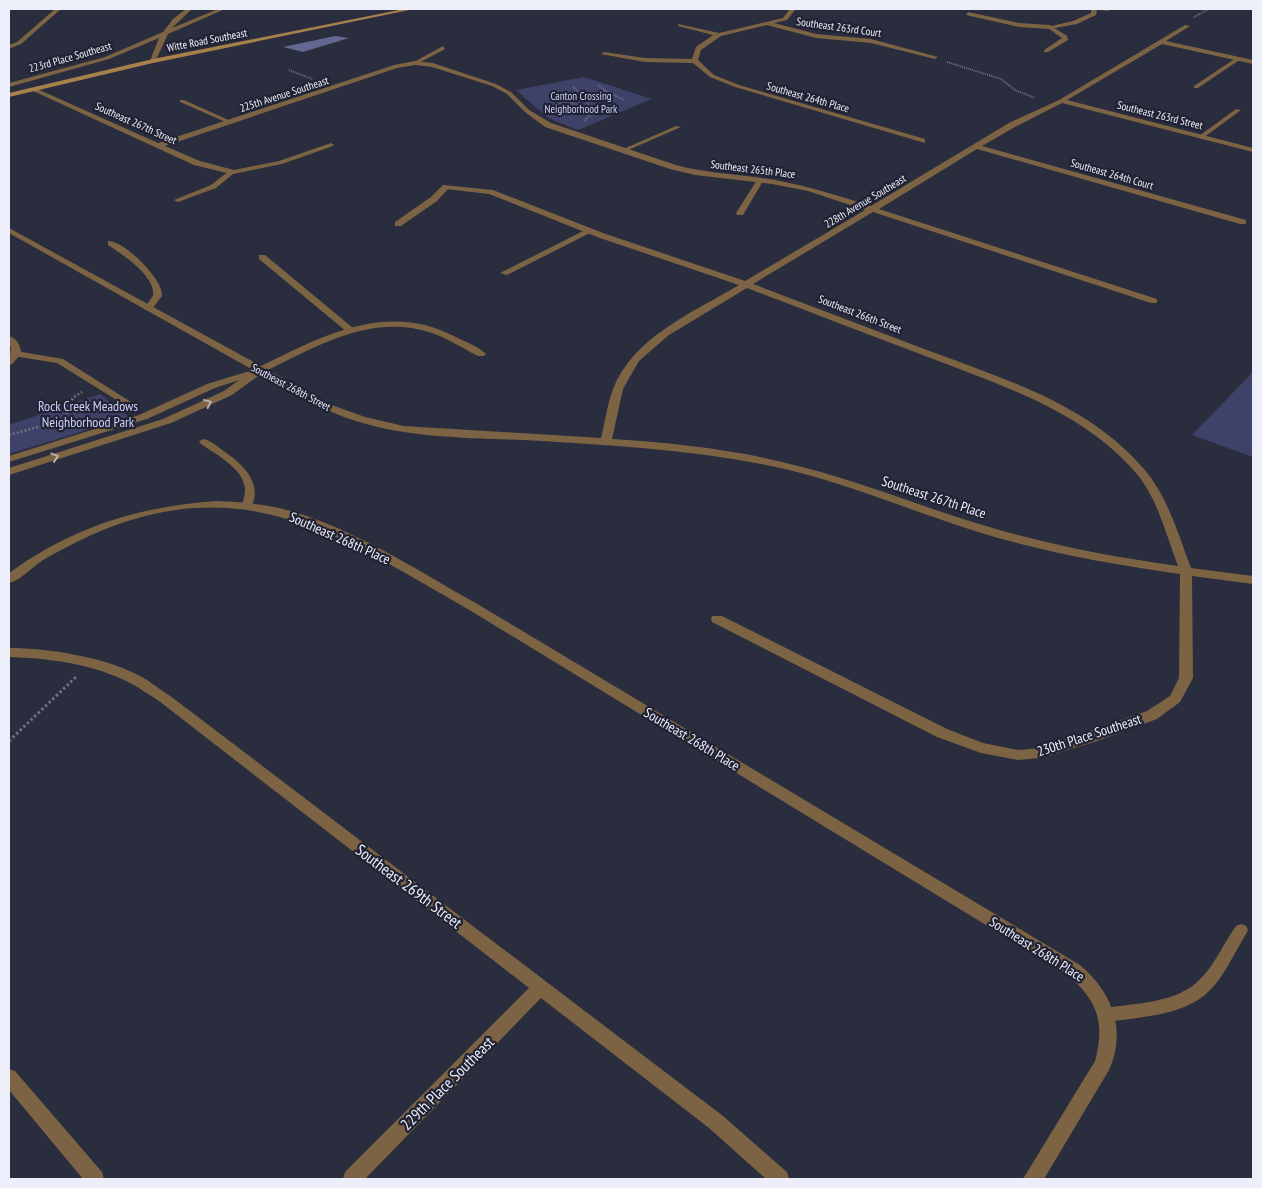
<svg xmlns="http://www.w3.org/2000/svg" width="1262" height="1188" viewBox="0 0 1262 1188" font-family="'PT Sans Narrow',sans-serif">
<rect width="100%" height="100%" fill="#2a2d3e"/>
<!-- green -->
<path fill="#3e4268" d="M 584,77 L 652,99 L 578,130 L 548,118 L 516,90 Z
M 1253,372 L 1253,457 L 1192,435 Z
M 100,394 L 129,417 L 9,454 L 9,425 Z"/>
<!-- water -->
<path fill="#626890" d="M 335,36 L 349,38 L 303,52 L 283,47 Z"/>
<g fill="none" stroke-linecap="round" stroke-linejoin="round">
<!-- path-far2 -->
<path stroke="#6f7180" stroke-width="2" stroke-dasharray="1 1" stroke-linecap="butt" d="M 1194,17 L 1209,9
M 947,62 L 1001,79 L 1015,90 L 1035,98
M 289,70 L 312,79
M 598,85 L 606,91
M 573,87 L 587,99 L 590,115 L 584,121
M 586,98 L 606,91 L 624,100
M 566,102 L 577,105 L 576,111 L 558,114 L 547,109 L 555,104 Z"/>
<!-- path-far1 -->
<path stroke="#6f7180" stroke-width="2.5" stroke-dasharray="2 2" stroke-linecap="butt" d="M 67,422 L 66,407 L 74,397 L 82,392
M 9,435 L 38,427 L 77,420"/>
<!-- path -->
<path stroke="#6f7180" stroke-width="3" stroke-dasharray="2.5 2.5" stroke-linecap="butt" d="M 9,741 L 77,676"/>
<!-- lane -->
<path fill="#7b6343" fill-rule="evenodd" d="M 1091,9 L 1111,9 L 1108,11 Z
M 968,12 L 1019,23 L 1050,25 L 1067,36 L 1068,40 L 1048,52 L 1044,52 L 1044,50 L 1062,38 L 1049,29 L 1019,27 L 966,15 Z
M 443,46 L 445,49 L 417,64 L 412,63 Z
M 1236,58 L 1241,59 L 1198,88 L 1194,88 L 1194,86 Z
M 180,100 L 184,100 L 233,122 L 228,123 L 180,102 Z
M 1236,109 L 1241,110 L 1203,138 L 1199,138 L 1199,136 Z
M 676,126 L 681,127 L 626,151 L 621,150 Z
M 331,143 L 334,145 L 333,146 L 282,164 L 233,174 L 216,188 L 178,202 L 174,200 L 211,185 L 229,171 L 279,161 Z
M 757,180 L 763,181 L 743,215 L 737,215 L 736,213 Z
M 443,185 L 450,187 L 437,201 L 401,226 L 395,226 L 395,222 L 431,197 Z
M 587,229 L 594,231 L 507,275 L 500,273 Z
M 108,241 C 124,240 164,280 162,296 L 151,310 L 145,310 L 144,308 L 153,296 C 156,276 123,255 108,245 Z
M 259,255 L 265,255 L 353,328 L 353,332 L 347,332 L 259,259 Z
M 16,351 L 63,359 L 131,402 L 126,405 L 123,404 L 57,363 L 13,356 L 12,354 Z
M 204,439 C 212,441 218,447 225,452 C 244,465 263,484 251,508 L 243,508 L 242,506 C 243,501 245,495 245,490 C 245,469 215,454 201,444 L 199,442 L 201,440 Z
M 1241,924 L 1246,926 L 1248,930 L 1246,934 C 1234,953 1224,978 1207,993 C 1182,1016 1139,1017 1107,1022 L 1101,1020 L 1099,1015 L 1101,1010 L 1107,1008 C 1136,1003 1173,1003 1196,983 C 1213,969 1223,944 1236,926 Z"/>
<!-- street -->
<path fill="#7b6343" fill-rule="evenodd" d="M 55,9 L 61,9 L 21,44 L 9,49 L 9,45 L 17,42 Z
M 186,9 L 192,9 L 172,28 L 218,9 L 225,9 L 168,34 L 155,62 L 150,61 L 159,38 L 109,59 L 9,87 L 9,83 L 105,57 L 163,32 L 173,19 Z
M 790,9 L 796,9 L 787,20 L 774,23 L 816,34 L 871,39 L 938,57 L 935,59 L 871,43 L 816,38 L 767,25 L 721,36 L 701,50 L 698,60 L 714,75 L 739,85 L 925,139 L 925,143 L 735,87 L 710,77 L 693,63 L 645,62 L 601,54 L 604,52 L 645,58 L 692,59 L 696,47 L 713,35 L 678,26 L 678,24 L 719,33 L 783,18 Z
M 1091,9 L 1097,9 L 1096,15 L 1077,24 L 1050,29 L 1047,27 L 1073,21 L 1091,13 Z
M 1185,25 L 1190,26 L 1166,41 L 1253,60 L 1253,64 L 1162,44 L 1067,100 L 1253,148 L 1253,152 L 1062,103 L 1015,127 L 982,146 L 1246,220 L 1246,224 L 1240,224 L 977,149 L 879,209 L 1157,299 L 1157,303 L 1151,303 L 873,212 L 753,284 C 811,306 869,328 927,350 C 1004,379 1089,404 1144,469 C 1168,497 1178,534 1191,568 L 1253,576 L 1253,584 L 1192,576 L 1193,678 L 1180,702 L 1157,719 L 1094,742 L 1040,758 L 1018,760 L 981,753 L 937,737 L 712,622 L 711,619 L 712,616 L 722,616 L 947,729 L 983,743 L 1018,750 L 1040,748 L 1147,711 L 1170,696 L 1179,678 L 1180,574 C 1110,564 1042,552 975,531 C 905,509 838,479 766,465 C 686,449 605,445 524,440 C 470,438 412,438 359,422 C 324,412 293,392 261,374 L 232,395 L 171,423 L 9,475 L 9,468 L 163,419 L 224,391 L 239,380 L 215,388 L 147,419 L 9,462 L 9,456 L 139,415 L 207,384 L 253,370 L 9,233 L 9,228 L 261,366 C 324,335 387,301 456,337 C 466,342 479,347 486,354 L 484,356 L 478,356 C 462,348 446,337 429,332 C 372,314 318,345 268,370 L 329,404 L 365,417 L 404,426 L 601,438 C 605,423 607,405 613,389 C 633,337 694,312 739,285 L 597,237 L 489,194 L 446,189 L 442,187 L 443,185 L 493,190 L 603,233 L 745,281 L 865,210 L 808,191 L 772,184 L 695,175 L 670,169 L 545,127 L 525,112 L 507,94 L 492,86 L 432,67 L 415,65 L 397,68 L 165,146 L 200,161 L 234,170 L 234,174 L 231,174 L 194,165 L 31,90 L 31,88 L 35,88 L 158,143 L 394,65 L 415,61 L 433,63 L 496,84 L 511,92 L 529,110 L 551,123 L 676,165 C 708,174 742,174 775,180 C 808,186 839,196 871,206 L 1009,123 L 1059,100 ZM 747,288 C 805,310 862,332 920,354 C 997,384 1081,409 1136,473 C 1158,499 1166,535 1178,566 C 1113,557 1049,545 986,526 C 924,508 865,483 802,467 C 740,450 676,443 612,439 L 623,389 L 639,361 L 669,335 Z
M 9,336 C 17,338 21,346 21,354 L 12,364 L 9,365 L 11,347 L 9,345 Z
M 216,501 C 241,502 266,504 291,511 C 356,530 415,569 474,602 L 1080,965 C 1112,992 1127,1030 1109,1070 L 1044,1179 L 1023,1179 L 1095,1061 C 1105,1023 1098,1001 1068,975 L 466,608 C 345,539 251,473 108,528 C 85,537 64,548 43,560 C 32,567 21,580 9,583 L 9,573 C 73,527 137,507 216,501 Z
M 9,648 C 49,648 104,657 140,676 C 150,681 159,689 169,695 L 723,1116 L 787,1172 L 789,1179 L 766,1179 L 709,1128 L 541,998 L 365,1179 L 343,1179 L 345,1172 L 529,988 L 159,701 C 149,695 140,688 130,683 C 94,664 48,658 9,657 Z
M 9,1069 L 15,1071 L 102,1172 L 104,1179 L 83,1179 L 9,1090 Z"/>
<!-- secondary -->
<path fill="#a7804c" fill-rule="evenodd" d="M 404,9 L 414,9 L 153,63 L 9,97 L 9,93 L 153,59 Z"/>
</g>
<!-- one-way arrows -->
<defs><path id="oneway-chevron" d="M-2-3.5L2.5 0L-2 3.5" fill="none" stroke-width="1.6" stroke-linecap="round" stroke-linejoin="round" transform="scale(1.25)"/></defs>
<g stroke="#b9afa8">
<use href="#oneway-chevron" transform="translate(208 403) rotate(-25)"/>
<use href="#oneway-chevron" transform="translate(55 457) rotate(-18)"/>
</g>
<g text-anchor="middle" stroke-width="4.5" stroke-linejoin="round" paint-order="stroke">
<!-- far-street labels -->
<g font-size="11" fill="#eceefa" stroke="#212334">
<text transform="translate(839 27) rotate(8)" y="4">Southeast 263rd Court</text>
<text transform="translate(207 40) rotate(-11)" y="4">Witte Road Southeast</text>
<text transform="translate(70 57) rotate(-16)" y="4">223rd Place Southeast</text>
<text transform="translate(284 94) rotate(-18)" y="4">225th Avenue Southeast</text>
<text transform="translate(808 97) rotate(16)" y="4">Southeast 264th Place</text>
<text transform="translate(1160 115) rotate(14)" y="4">Southeast 263rd Street</text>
<text transform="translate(136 123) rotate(24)" y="4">Southeast 267th Street</text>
<text transform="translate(753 169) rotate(7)" y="4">Southeast 265th Place</text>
<text transform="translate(1112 174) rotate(16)" y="4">Southeast 264th Court</text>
<text transform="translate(865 201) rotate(-31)" y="4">228th Avenue Southeast</text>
<text transform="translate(860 314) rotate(21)" y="4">Southeast 266th Street</text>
<text transform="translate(291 387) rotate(28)" y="4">Southeast 268th Street</text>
</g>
<!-- far-park labels -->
<g font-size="11" fill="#cad0f8" stroke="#212334">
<text x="581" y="100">Canton Crossing<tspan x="581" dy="13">Neighborhood Park</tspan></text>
</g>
<!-- park labels -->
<g font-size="14" fill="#cad0f8" stroke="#212334">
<text x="88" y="411">Rock Creek Meadows<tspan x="88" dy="16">Neighborhood Park</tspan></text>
</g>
<!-- street labels -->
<g font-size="14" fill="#eceefa" stroke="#212334">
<text transform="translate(934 497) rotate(18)" y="5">Southeast 267th Place</text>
<text transform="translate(340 538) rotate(24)" y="5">Southeast 268th Place</text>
<text transform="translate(1089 735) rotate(-18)" y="5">230th Place Southeast</text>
<text transform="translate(692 739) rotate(31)" y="5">Southeast 268th Place</text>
<text transform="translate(1037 949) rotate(32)" y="5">Southeast 268th Place</text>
</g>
<!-- near-street labels -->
<g font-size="16" fill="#eceefa" stroke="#212334">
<text transform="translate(409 886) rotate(37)" y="6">Southeast 269th Street</text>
<text transform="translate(447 1083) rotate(-45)" y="6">229th Place Southeast</text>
</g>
</g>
<!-- border -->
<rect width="1262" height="1188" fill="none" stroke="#eceefa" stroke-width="20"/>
</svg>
